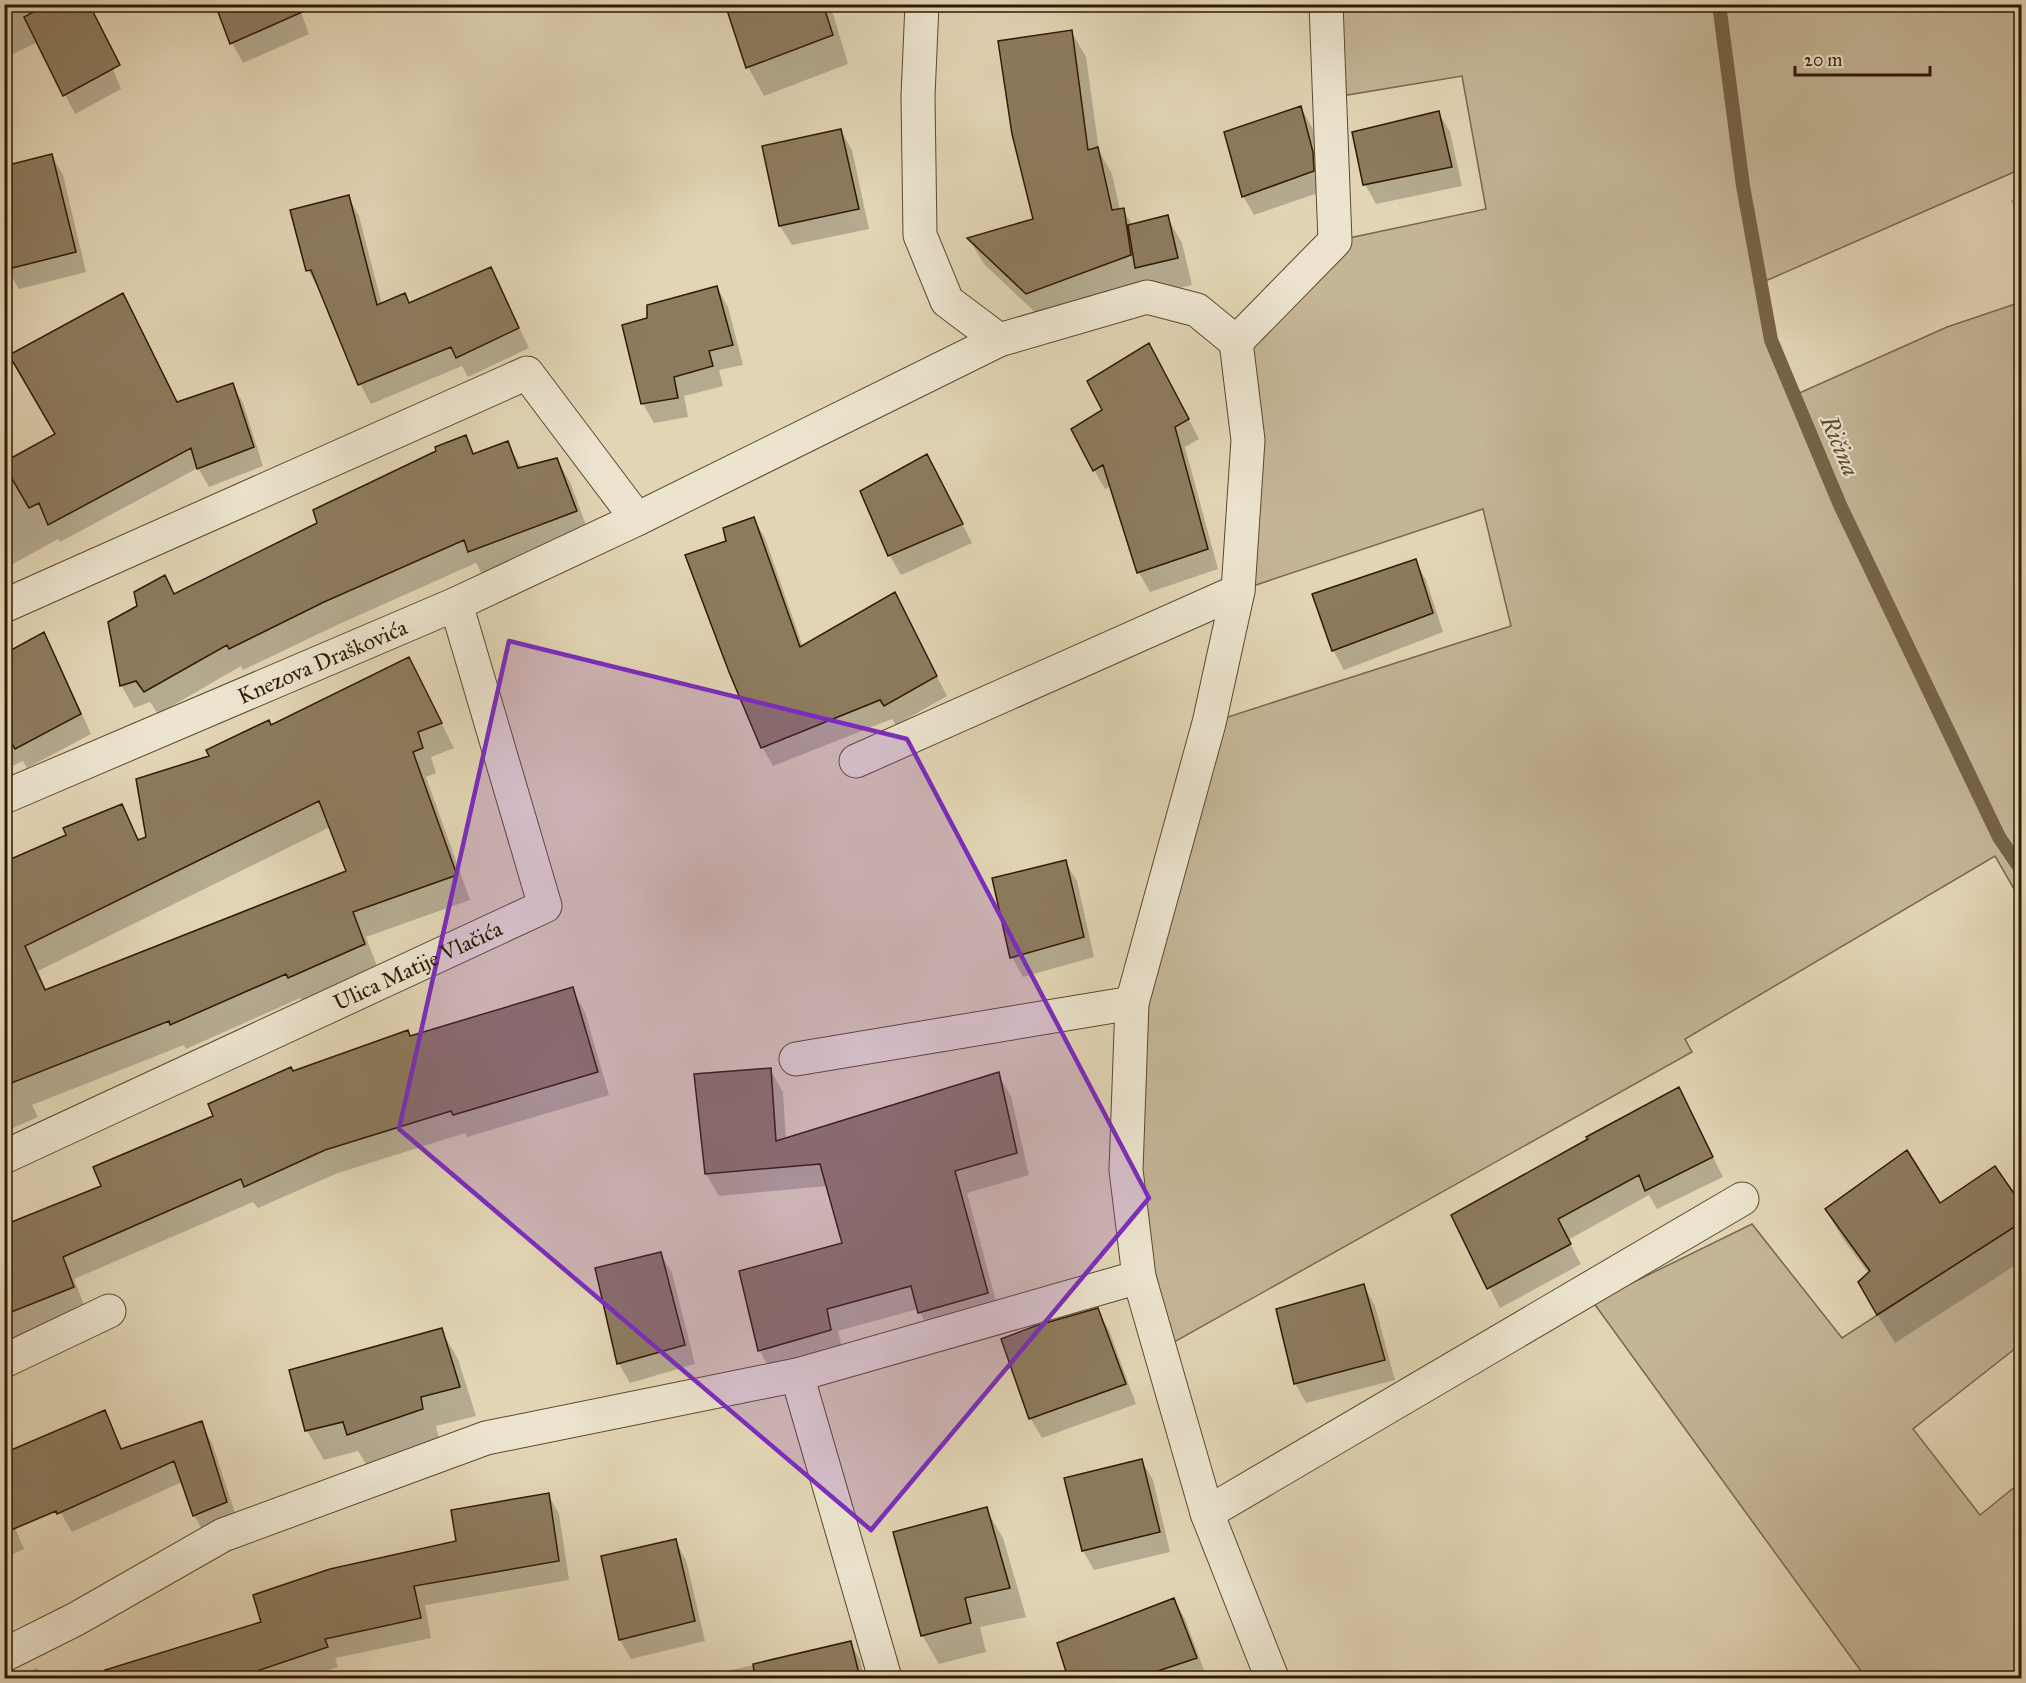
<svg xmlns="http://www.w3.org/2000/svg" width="2026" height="1683" viewBox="0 0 2026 1683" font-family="'IM FELL Great Primer',serif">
<rect width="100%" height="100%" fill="#e2d5b5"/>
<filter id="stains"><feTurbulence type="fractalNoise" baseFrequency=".00333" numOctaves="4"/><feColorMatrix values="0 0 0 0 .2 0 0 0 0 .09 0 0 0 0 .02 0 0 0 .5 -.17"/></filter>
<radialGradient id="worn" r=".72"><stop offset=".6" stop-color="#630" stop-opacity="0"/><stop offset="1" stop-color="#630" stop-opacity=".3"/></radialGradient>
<!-- green -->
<path fill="#c4b596" stroke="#7a684b" stroke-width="1.5" d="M 1326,5 L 2021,5 L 2021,169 L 1761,283 L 1771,340 L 1795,395 L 1947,327 L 2021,302 L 2021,901 L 1995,856 L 1685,1039 L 1692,1052 L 1160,1350 L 1139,1277 L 1132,1003 L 1209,723 L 1511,626 L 1483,509 L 1238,591 L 1236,342 L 1335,241 L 1486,209 L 1462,76 L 1329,98 Z
M 2021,1222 L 2021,1344 L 1913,1429 L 1980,1515 L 2021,1482 L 2021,1678 L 1866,1678 L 1593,1302 L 1752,1224 L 1842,1338 Z"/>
<!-- shadow -->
<path fill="#0003" fill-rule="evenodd" d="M 4,4 L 86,4 L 121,89 L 75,114 L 38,42 L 4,58 Z
M 298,4 L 309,34 L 243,63 L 232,43 L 216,5 Z
M 727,4 L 830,4 L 848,64 L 764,96 L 748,67 Z
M 1071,31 L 1086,57 L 1099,151 L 1112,174 L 1120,210 L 1123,210 L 1133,226 L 1167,217 L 1182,243 L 1192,285 L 1042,319 L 984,264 L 969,239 L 1035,220 Z
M 1301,108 L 1312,127 L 1323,173 L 1324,191 L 1254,215 L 1243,196 Z
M 1439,113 L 1450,132 L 1462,186 L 1376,204 L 1365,184 Z
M 841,131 L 852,150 L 869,229 L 792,245 L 780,226 Z
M 52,156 L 63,175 L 86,272 L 19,289 L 7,269 L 4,256 Z
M 2022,196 L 2022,226 L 2011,200 Z
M 348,197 L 359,216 L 382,305 L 410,304 L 490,268 L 529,348 L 468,377 L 462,366 L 371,404 L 360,384 L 321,289 L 319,290 L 308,270 Z
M 717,287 L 728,307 L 743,365 L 719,370 L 723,386 L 684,396 L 688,417 L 654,423 L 643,404 L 649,320 Z
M 133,313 L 178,404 L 233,385 L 243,403 L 263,466 L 209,487 L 198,468 L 60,542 L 58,539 L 4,569 L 4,463 L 57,434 Z
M 1160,365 L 1199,439 L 1185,447 L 1218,569 L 1150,592 L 1139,573 L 1111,486 L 1105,489 L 1094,470 L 1104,411 Z
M 465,437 L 475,454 L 507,442 L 522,469 L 557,460 L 570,482 L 589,533 L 482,574 L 476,563 L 337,625 L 243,670 L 241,666 L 158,714 L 150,702 L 134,708 L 121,685 L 175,595 L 319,524 Z
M 938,476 L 972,543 L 901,575 L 890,556 L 862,491 Z
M 754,519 L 765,538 L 803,647 L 895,594 L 947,696 L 896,725 L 892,719 L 773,766 L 762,747 Z
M 1415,561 L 1426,580 L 1443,632 L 1344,670 L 1333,650 Z
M 44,634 L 55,654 L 91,734 L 27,768 L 23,761 L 4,770 L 4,656 Z
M 409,659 L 454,748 L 431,757 L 436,773 L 426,777 L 470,900 L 366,937 L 378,969 L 304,1002 L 300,998 L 186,1049 L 184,1045 L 32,1105 L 38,1117 L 4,1132 L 4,864 L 68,835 L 121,806 L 140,841 L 148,838 L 211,756 ZM 330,827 L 348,872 L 47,991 L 38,971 Z
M 1065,862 L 1077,881 L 1094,957 L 1023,977 L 1012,957 Z
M 572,989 L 585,1012 L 609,1095 L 467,1137 L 465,1133 L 338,1173 L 258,1208 L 253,1202 L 74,1279 L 86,1310 L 8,1341 L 4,1335 L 4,1227 L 103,1187 L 215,1116 L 293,1073 Z
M 770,1069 L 783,1092 L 786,1139 L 998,1074 L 1011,1096 L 1029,1175 L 967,1193 L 1000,1316 L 932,1334 L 918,1309 L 838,1331 L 843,1352 L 772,1373 L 760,1351 L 740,1272 L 843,1244 L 827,1186 L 719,1196 L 706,1174 L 696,1075 Z
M 1679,1089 L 1723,1177 L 1657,1209 L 1649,1195 L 1568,1240 L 1581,1264 L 1500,1308 L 1453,1216 Z
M 1939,1205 L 2022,1208 L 2022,1261 L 1895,1343 L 1876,1312 L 1869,1274 L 1843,1239 L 1826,1210 Z
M 661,1254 L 672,1273 L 695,1364 L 630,1383 L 619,1364 L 597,1269 Z
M 1364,1286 L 1375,1306 L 1395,1380 L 1306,1403 L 1295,1383 Z
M 1097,1310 L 1109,1330 L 1136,1404 L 1042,1438 L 1031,1419 L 1003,1340 Z
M 441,1330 L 458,1359 L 476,1416 L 436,1426 L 439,1438 L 366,1464 L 358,1451 L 324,1460 L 307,1431 Z
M 104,1412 L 123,1450 L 201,1423 L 212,1443 L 238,1522 L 205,1535 L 194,1515 L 182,1482 L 72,1532 L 61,1513 L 37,1441 Z
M 1142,1461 L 1153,1480 L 1170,1552 L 1094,1570 L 1083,1551 Z
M 548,1494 L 559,1514 L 569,1580 L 425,1605 L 431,1638 L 335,1658 L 338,1667 L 304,1678 L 132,1678 L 128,1664 L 262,1623 L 457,1542 Z
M 4,1502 L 24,1549 L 4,1558 Z
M 986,1509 L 1003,1538 L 1026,1617 L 980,1627 L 986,1652 L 939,1664 L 922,1635 Z
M 675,1541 L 686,1560 L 705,1641 L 631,1659 L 620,1640 Z
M 1174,1600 L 1185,1619 L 1207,1678 L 1069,1678 L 1059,1644 Z
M 850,1643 L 860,1659 L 864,1678 L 727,1678 L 726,1671 L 817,1652 Z
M 37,1668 L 43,1678 L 16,1678 Z"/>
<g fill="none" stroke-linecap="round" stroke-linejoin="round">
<!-- stream -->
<path stroke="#766447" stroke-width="14" d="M 1719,4 L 1743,186 L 1771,340 L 1840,505 L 1999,837 L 2022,871"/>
</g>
<!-- building -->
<path fill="#8d7b5e" stroke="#301a00" stroke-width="1.5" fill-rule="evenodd" d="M 48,4 L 89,4 L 120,65 L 63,96 L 24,17 Z
M 215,4 L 320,4 L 230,44 Z
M 725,4 L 823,4 L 833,35 L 746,68 Z
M 1072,30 L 1088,150 L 1098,147 L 1112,210 L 1124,208 L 1131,255 L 1026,294 L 967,238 L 1033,219 L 1012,134 L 998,41 Z
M 1301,106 L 1313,152 L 1314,171 L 1242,197 L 1224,132 Z
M 1439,111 L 1452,167 L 1363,185 L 1352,132 Z
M 841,129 L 859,209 L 779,226 L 762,146 Z
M 52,154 L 76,252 L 4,270 L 4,166 Z
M 349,195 L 377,305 L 405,293 L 409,303 L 491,267 L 519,328 L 456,358 L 451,347 L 358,385 L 311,270 L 306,271 L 290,210 Z
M 1168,215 L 1178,258 L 1135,268 L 1128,225 Z
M 717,286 L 733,345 L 709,351 L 713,366 L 674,377 L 678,398 L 641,404 L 622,325 L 647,318 L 647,305 Z
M 123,293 L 177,402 L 233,383 L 254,447 L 197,469 L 191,448 L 48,525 L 39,503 L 29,508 L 4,465 L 4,462 L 55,434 L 9,355 Z
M 1149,343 L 1189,419 L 1175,427 L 1208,549 L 1137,573 L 1103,465 L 1093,471 L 1071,429 L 1102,410 L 1087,381 Z
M 466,435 L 473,454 L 508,441 L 518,468 L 557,458 L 577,511 L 468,552 L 464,540 L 324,602 L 229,649 L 227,645 L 144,692 L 136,681 L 120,686 L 108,622 L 137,606 L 134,592 L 165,575 L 174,594 L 317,523 L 313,510 L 436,451 L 435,447 Z
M 927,454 L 963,524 L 888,556 L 860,491 Z
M 754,517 L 800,647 L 895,592 L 937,676 L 884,706 L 880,700 L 761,748 L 729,672 L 685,555 L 726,541 L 723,528 Z
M 1416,559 L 1433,613 L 1332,651 L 1312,594 Z
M 44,632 L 81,714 L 15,749 L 4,729 L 4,654 Z
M 409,657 L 442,723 L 418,732 L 423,748 L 413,752 L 457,875 L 353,912 L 365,944 L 288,978 L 286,974 L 170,1025 L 169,1021 L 4,1086 L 4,862 L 66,835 L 63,828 L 122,804 L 138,840 L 146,837 L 136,779 L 209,756 L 206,750 L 269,720 L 271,725 ZM 319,801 L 346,871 L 45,990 L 25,946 Z
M 1066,860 L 1084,937 L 1010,958 L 992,878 Z
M 573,987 L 598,1072 L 453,1115 L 451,1111 L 325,1150 L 244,1187 L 241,1179 L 63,1257 L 74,1287 L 4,1315 L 4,1225 L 101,1186 L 93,1167 L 213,1116 L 208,1104 L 291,1067 L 293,1071 L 408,1030 L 410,1036 Z
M 771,1068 L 776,1141 L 999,1072 L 1017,1153 L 955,1171 L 988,1293 L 918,1313 L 911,1286 L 827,1309 L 831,1330 L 758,1351 L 739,1271 L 842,1243 L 820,1164 L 705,1174 L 694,1074 Z
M 1679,1087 L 1713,1157 L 1645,1191 L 1639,1175 L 1558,1219 L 1571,1244 L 1487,1289 L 1451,1215 L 1588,1139 L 1586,1137 Z
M 1907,1150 L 1940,1203 L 1995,1166 L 2022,1205 L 2022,1222 L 1877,1315 L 1858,1282 L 1870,1271 L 1825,1209 Z
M 661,1252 L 685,1345 L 617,1364 L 595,1268 Z
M 1364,1284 L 1385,1360 L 1294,1384 L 1276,1309 Z
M 1098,1308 L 1126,1384 L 1029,1419 L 1001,1339 L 1035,1326 Z
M 442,1328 L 460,1387 L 421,1397 L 423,1409 L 347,1435 L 343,1422 L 305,1431 L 289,1370 Z
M 105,1410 L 121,1449 L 202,1421 L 227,1502 L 193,1516 L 174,1461 L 57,1514 L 56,1511 L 4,1533 L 4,1453 Z
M 1142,1459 L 1160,1532 L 1082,1551 L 1064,1478 Z
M 549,1493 L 559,1561 L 414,1586 L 421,1618 L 325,1639 L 328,1647 L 236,1678 L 107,1678 L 105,1670 L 261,1622 L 253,1595 L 330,1569 L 456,1541 L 451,1510 Z
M 987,1507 L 1010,1588 L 965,1598 L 971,1623 L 921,1636 L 893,1532 Z
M 676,1539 L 695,1621 L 619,1640 L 601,1556 Z
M 1174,1598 L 1197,1658 L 1137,1678 L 1068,1678 L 1057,1643 Z
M 851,1641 L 860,1678 L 755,1678 L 753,1664 Z"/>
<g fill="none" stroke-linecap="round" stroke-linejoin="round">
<defs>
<g id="minor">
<path d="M 922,4 L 918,96 L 920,235 L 947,301 L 999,340 L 1147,297 L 1197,310 L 1236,342 L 1248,440 L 1238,591 L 1209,723 L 1132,1003 L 1126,1170 L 1139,1277 L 1207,1513 L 1272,1678"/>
<path d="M 1236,342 L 1335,241 L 1326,4"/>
<path d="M 4,606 L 527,373 L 637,519 L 999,340"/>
<path d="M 856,761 L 1238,591"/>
<path id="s1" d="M 4,797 L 456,604 L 637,519"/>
<path d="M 796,1059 L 1132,1003"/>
<path id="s2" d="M 4,1157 L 545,906 L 456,604"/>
<path d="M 4,1361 L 109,1311"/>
<path d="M 797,1375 L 885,1678"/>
<path d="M 1207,1513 L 1742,1199"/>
<path d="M 4,1655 L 76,1619 L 223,1535 L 486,1438 L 797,1375 L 1139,1277"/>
</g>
</defs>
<!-- minor casing -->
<use href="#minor" stroke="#5c492d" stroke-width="35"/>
<!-- minor -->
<use href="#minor" stroke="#ece4cf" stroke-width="33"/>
</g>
<!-- marked area -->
<path fill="#7b2cbf" fill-opacity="0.2" stroke="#7b2cbf" stroke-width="4.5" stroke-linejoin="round" d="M 509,641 L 907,739 L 1149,1198 L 871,1530 L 399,1129 Z"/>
<g text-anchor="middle" stroke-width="4.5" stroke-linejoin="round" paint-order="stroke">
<!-- street labels -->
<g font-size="22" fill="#301a00" stroke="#ece4cf">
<text dy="8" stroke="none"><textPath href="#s1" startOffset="346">Knezova Draškovića</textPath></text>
<text dy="8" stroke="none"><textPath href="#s2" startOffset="456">Ulica Matije Vlačića</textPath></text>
</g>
<!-- water labels -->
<g font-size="24" font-style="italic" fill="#5f4b30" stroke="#ece4cf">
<text transform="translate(1840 446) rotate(67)" y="8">Ričina</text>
</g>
</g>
<!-- margin -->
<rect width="2026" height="1683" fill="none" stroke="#e2d5b5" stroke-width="24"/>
<rect x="6" y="6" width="2014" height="1671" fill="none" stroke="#301a00" stroke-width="3"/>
<rect x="12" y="12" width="2002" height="1659" fill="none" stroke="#301a00" stroke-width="1.5"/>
<!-- scale -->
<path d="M1795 66v9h135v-9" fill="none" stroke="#301a00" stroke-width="3"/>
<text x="1804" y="66" font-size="18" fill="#301a00" stroke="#ece4cf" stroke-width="4.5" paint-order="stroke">20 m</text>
<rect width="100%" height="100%" filter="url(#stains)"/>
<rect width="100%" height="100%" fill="url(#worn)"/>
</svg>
